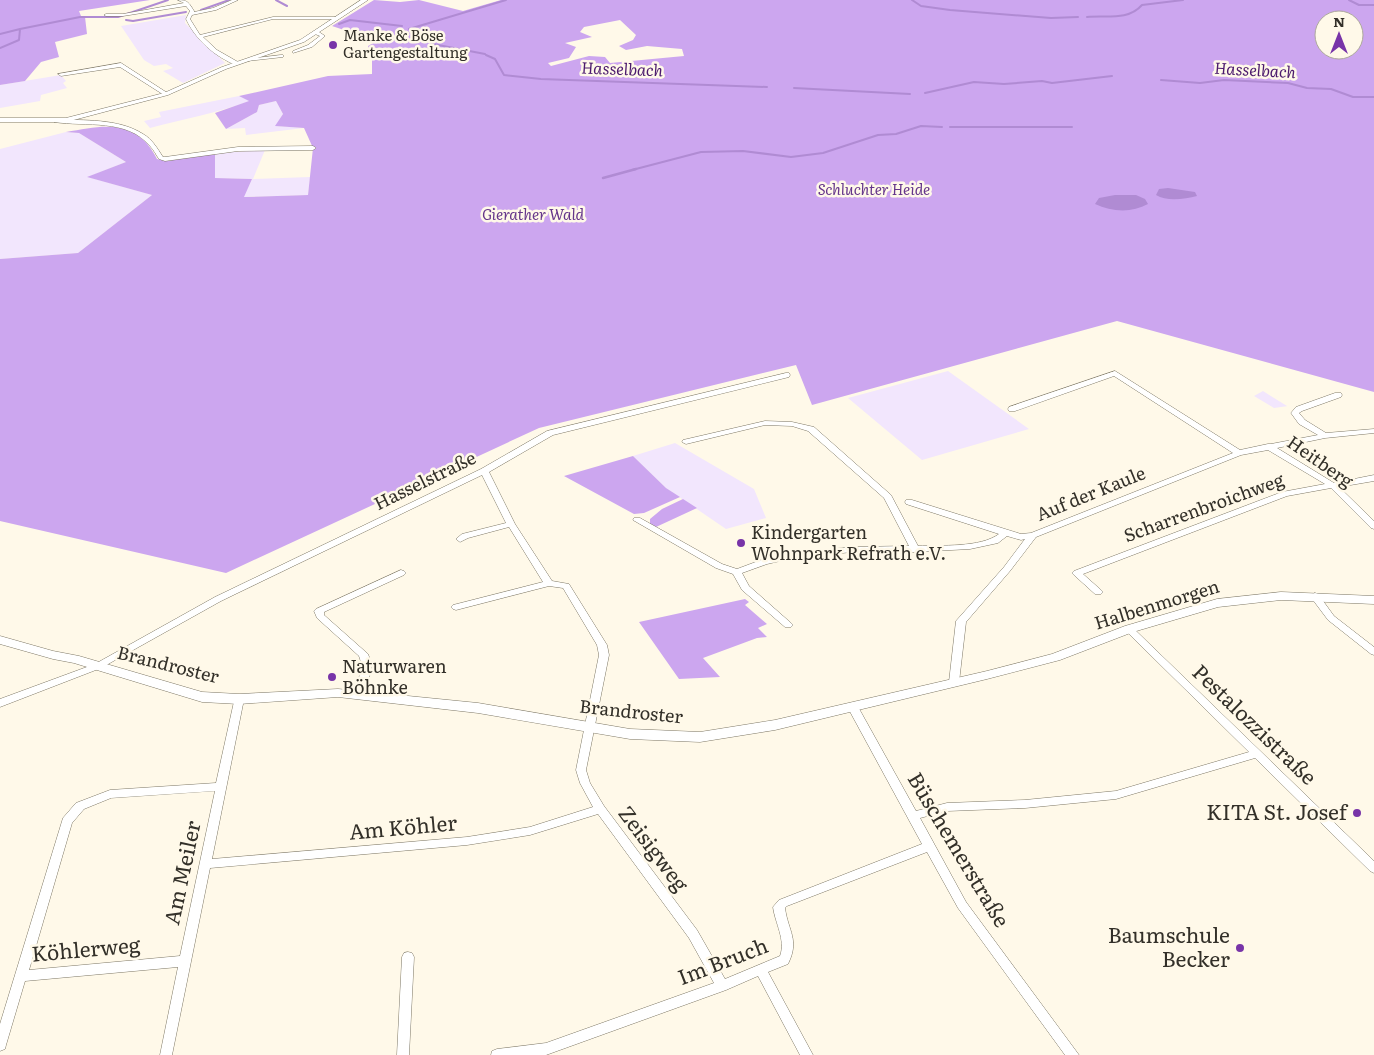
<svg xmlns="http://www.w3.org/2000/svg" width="1374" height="1055" viewBox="0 0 1374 1055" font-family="Literata,serif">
<rect width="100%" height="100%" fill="#fff9e9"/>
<!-- green -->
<path fill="#f2e6fd" d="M 186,15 L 185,23 L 225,63 L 183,83 L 163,71 L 173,68 L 166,64 L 154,66 L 144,60 L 121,26 Z
M 61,75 L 66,81 L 63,83 L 67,88 L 41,95 L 40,101 L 0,108 L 0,85 Z
M 239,96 L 250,101 C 217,113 183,119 150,128 L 144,121 L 161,117 L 159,112 Z
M 276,101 L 283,114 L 276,126 L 304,128 L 246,135 L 245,128 L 226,129 L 257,112 L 259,105 Z
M 66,132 L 79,133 L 126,162 L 88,177 L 152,195 L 78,253 L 0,259 L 0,149 Z
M 265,150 L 253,179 L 310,177 L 308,195 L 243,197 L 252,179 L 215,178 L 215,153 Z
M 948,371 L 1029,429 L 922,460 L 848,398 Z
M 1263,391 L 1287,406 L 1288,406 L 1274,408 L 1254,396 Z
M 675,443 L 754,489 L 766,518 L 726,529 L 666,488 L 633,456 Z"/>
<!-- forest -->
<path fill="#cca6ef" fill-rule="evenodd" d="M 0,0 L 150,0 L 79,11 L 81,16 L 85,17 L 87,34 L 55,42 L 59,57 L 41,62 L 25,81 L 0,85 Z
M 374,0 L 400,2 L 419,0 L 463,11 L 501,0 L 1374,0 L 1374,392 L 1117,321 L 812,405 L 796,365 L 539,428 L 226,573 L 0,521 L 0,259 L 78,253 L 152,195 L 87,177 L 126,162 L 79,133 L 66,132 C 104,125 137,118 157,159 L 167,161 L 215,153 L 215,178 L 252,179 L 244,197 L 308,195 L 313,148 L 304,128 L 275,126 L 283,114 L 276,101 L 259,105 L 257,112 L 226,129 L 215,113 L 249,101 L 239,96 L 328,76 L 372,74 L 372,57 L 368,46 L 380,39 L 362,36 L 332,26 ZM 620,20 L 636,35 L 633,40 L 619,46 L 626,50 L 647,46 L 682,49 L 684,56 L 610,63 L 605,57 L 589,56 L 551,66 L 548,63 L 569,58 L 576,47 L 565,43 L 592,37 L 580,32 L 584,27 ZM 1324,20 L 1354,20 L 1354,50 L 1324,50 Z
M 633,456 L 666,488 L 680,497 L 644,513 L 634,514 L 564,476 Z
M 683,499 L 697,508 L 656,527 L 650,524 L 650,519 L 662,509 Z
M 745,599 L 749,602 L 745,605 L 767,624 L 758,628 L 767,637 L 757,638 L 703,658 L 720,677 L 679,679 L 639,622 Z"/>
<!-- water -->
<path fill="#b08bd3" d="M 1168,188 L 1195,192 L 1197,196 C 1185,199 1167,202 1156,195 L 1159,189 Z
M 1115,195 L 1136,195 L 1145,199 L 1148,204 C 1132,213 1112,212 1095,204 L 1099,198 Z"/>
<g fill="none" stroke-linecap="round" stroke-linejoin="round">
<!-- stream-far1 -->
<path stroke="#b08bd3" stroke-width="2" d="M 276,0 L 287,6
M 912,0 L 921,6 L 950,10 L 1051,18 L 1078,17
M 1349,0 L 1359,5 L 1374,5
M 201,10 L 229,0
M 1087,17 C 1106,15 1128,21 1142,5 L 1183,0
M 126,20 L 133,21 L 186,12
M 339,24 L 350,20 L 402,26
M 409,29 L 506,0
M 409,29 L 433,44 L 485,54
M 0,34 L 20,29
M 0,48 L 19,40 L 20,29 L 80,17 L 118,17 L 168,0
M 486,55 L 495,59 L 504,75 L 541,79 L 767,87
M 1161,80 L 1200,83 L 1224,80 L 1288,83 L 1307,88 L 1331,89 L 1353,97 L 1374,97
M 794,88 L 910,94
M 925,93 L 974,82 L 1004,84 L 1042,81 L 1052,83 L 1112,76
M 950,127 L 1072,127
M 632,170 L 701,152 L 743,151 L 791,157 L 823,153 L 878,135 L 896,134 L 921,126 L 942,127"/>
<!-- stream -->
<path stroke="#b08bd3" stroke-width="2.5" d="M 603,178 L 636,169"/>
<defs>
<path id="minor" d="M 178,0 C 188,0 189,3 194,11 L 194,12 L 213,8 L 232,0 L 238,0 L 216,10 L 192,15 L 190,19 L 200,35 L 273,17 L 336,17 L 338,18 L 336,19 L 273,19 L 203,37 L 217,50 L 238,62 L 238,64 L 236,65 C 215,57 195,39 186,19 L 190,11 L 186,6 L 123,16 L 106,16 L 104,15 L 106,14 L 123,14 L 184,3 Z
M 315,32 L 319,32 L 325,36 L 312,47 L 293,53 L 293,51 L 308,45 L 320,36 L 315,34 Z
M 281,55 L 283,55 L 283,57 L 247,61 L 245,60 L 247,59 Z
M 121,63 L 169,94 L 164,95 L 120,67 L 61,76 L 58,74 Z
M 56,119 C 84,121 118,118 143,134 C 152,139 157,148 163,157 L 165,157 L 238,147 L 313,146 L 316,148 L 313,150 L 238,151 L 165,161 L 159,159 C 156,155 154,150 150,146 C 127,118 86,127 54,122 L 54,120 Z
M 1115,371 L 1240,450 L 1268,444 L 1271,444 L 1318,435 L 1299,424 L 1291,413 L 1296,407 L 1335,393 L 1341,393 L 1342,395 L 1341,397 L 1302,411 L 1299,413 L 1305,420 L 1326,433 L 1374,429 L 1374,433 L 1325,438 L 1277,448 L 1334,483 L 1374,475 L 1374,481 L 1339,487 L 1374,521 L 1374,529 L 1371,528 L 1331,488 L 1287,496 L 1083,574 L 1101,590 L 1103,592 L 1101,594 L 1095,594 L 1074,575 L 1072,573 L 1074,571 L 1282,492 L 1325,484 L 1268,450 L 1241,455 L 1036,537 L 1010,571 L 966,622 L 959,682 L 958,684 L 950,684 L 949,682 L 956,621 L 1004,567 L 1025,539 L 1021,540 L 1007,536 L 998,543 L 970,549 L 914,552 L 852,552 L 793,558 L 767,564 L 742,573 L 749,586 L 791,623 L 793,625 L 791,627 L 785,627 L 742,590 L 733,574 L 716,568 L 633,520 L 634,518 L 640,518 L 722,564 L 737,569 L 761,560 L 793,553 L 852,547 L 909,546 L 884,498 L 808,431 L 792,426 L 765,425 L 686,444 L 682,442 L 683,440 L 765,421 L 792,422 L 814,427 L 891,495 L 918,546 C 941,545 980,548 999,534 L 906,504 L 905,502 L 906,500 L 912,500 L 1021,534 L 1031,533 L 1233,453 L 1114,376 L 1015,411 L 1009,411 L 1008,409 L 1009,407 Z
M 786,373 L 789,373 L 790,375 L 789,377 L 553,435 L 489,472 L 515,524 L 552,581 L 569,584 L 607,645 L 609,655 L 586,770 L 590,783 L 604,806 L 697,930 L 725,979 L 780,956 C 786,940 775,923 773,907 L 779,900 L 922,844 L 848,708 L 849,705 L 857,705 L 916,811 L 947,803 L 1025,800 L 1116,791 L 1249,752 L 1126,631 L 1124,629 L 1126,627 L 1132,627 L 1374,861 L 1374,873 L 1370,871 L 1255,758 L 1116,799 L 1025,808 L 947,811 L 920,818 L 966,902 L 1079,1055 L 1065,1055 L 958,908 L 927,852 L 787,906 L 785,908 C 788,931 800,940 788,964 L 768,972 L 813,1055 L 800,1055 L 758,976 L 726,990 L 546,1055 L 491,1055 L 492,1051 L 497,1049 L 546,1043 L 714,983 L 689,938 L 598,814 L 530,835 L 467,845 L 210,868 L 172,1055 L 160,1055 L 178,967 L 25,981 L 6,1045 L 5,1049 L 0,1051 L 0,1024 L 63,818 L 76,803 L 110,790 L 216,783 L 235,697 L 243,697 L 244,699 L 212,859 L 467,837 L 530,827 L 593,807 L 580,783 L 576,770 L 599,655 L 597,645 L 563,588 L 549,586 L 456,610 L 453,609 L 451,607 L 453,605 L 543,582 L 509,527 L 468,538 L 460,542 L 456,539 L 462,534 L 506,523 L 482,475 L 221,601 L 101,668 L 0,707 L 0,699 L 95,664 L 215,597 L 481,469 L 547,431 ZM 215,791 L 180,956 L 29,970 L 72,823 L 84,809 L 111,798 Z
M 401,570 L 404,571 L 406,573 L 404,575 L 324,612 L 324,615 L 368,654 L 372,665 L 365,695 L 364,697 L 356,697 L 355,695 L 362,665 L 359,656 L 317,618 L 314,611 L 316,609 Z
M 1315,593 L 1318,594 L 1334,616 L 1374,647 L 1374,655 L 1371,654 L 1328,620 L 1310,596 Z
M 408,952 L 412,953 L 414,957 L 409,1055 L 397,1055 L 402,957 L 404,953 Z"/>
<path id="tertiary" d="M 361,0 L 368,0 L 304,42 L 226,69 L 168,95 L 66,122 L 0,122 L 0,118 L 66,118 L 164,93 L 222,67 L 300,40 Z
M 1281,592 L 1374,596 L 1374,604 L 1281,600 L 1218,607 L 1133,632 L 1060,660 L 987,679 L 775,730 L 700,742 L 630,739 L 478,713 L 338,697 L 239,704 L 202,702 L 74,663 L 53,659 L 0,644 L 0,636 L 53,651 L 79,656 L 202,692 L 239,694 L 338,689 L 478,703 L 630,729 L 700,732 L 775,720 L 987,671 L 1052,654 L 1125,626 L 1217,599 Z"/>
</defs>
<!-- minor casing -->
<use href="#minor" stroke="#7e7866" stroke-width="1"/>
<!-- tertiary casing -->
<use href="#tertiary" stroke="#7e7866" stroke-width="1"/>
<!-- minor -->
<use href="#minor" fill="#fff" fill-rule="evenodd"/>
<!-- tertiary -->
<use href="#tertiary" fill="#fff" fill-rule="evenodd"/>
</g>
<!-- markers -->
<g fill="#7834a8" stroke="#fff9e9" stroke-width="2">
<circle cx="333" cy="45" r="5"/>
<circle cx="741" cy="543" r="5"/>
<circle cx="332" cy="677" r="5"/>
<circle cx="1357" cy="813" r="5"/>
<circle cx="1240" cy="948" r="5"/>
</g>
<g text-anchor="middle" stroke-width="5" stroke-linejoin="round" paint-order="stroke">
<!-- far-poi labels -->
<g font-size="15" fill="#333029" stroke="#fff9e9" text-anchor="start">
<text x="343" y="41">Manke &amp; Böse<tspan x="343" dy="17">Gartengestaltung</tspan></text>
</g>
<!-- far-park labels -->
<g font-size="15" font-style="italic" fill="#65358a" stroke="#fff9e9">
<text x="874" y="195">Schluchter Heide</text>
<text x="533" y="220">Gierather Wald</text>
</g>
<!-- far-water labels -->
<g font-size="16" font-style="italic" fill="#4b196d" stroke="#fff9e9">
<text transform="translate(622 69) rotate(2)" y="6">Hasselbach</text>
<text transform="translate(1255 70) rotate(3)" y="6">Hasselbach</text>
</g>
<!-- street labels -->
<g font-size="18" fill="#333029" stroke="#fff9e9">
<text transform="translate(1320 462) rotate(35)" y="6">Heitberg</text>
<text transform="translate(425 481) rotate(-26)" y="6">Hasselstraße</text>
<text transform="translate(1091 494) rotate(-22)" y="6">Auf der Kaule</text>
<text transform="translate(1204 508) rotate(-20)" y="6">Scharrenbroichweg</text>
<text transform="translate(1157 605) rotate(-17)" y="6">Halbenmorgen</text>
<text transform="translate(168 665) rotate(14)" y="6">Brandroster</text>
<text transform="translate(631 712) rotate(6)" y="6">Brandroster</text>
</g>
<!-- poi labels -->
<g font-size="18" fill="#333029" stroke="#fff9e9" text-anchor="start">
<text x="751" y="539">Kindergarten<tspan x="751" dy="21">Wohnpark Refrath e.V.</tspan></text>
<text x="342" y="673">Naturwaren<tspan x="342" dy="21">Böhnke</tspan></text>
</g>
<!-- near-street labels -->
<g font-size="21" fill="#333029" stroke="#fff9e9">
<text transform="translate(1254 725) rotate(44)" y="7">Pestalozzistraße</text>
<text transform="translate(403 828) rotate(-5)" y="7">Am Köhler</text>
<text transform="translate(653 849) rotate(53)" y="7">Zeisigweg</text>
<text transform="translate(958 850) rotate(59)" y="7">Büschemerstraße</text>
<text transform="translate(183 873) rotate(-78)" y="7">Am Meiler</text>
<text transform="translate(86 950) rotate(-5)" y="7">Köhlerweg</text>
<text transform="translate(723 962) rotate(-21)" y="7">Im Bruch</text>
</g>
<!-- near-poi labels -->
<g font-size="21" fill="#333029" stroke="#fff9e9" text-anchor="end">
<text x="1347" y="820">KITA St. Josef</text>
<text x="1230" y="943">Baumschule<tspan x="1230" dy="24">Becker</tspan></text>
</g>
</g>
<!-- north arrow -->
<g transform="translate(1339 35)"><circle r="24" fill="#fff9e9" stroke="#ada99c"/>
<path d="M0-4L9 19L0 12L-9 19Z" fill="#7834a8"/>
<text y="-8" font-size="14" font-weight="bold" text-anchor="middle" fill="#333029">N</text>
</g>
</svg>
